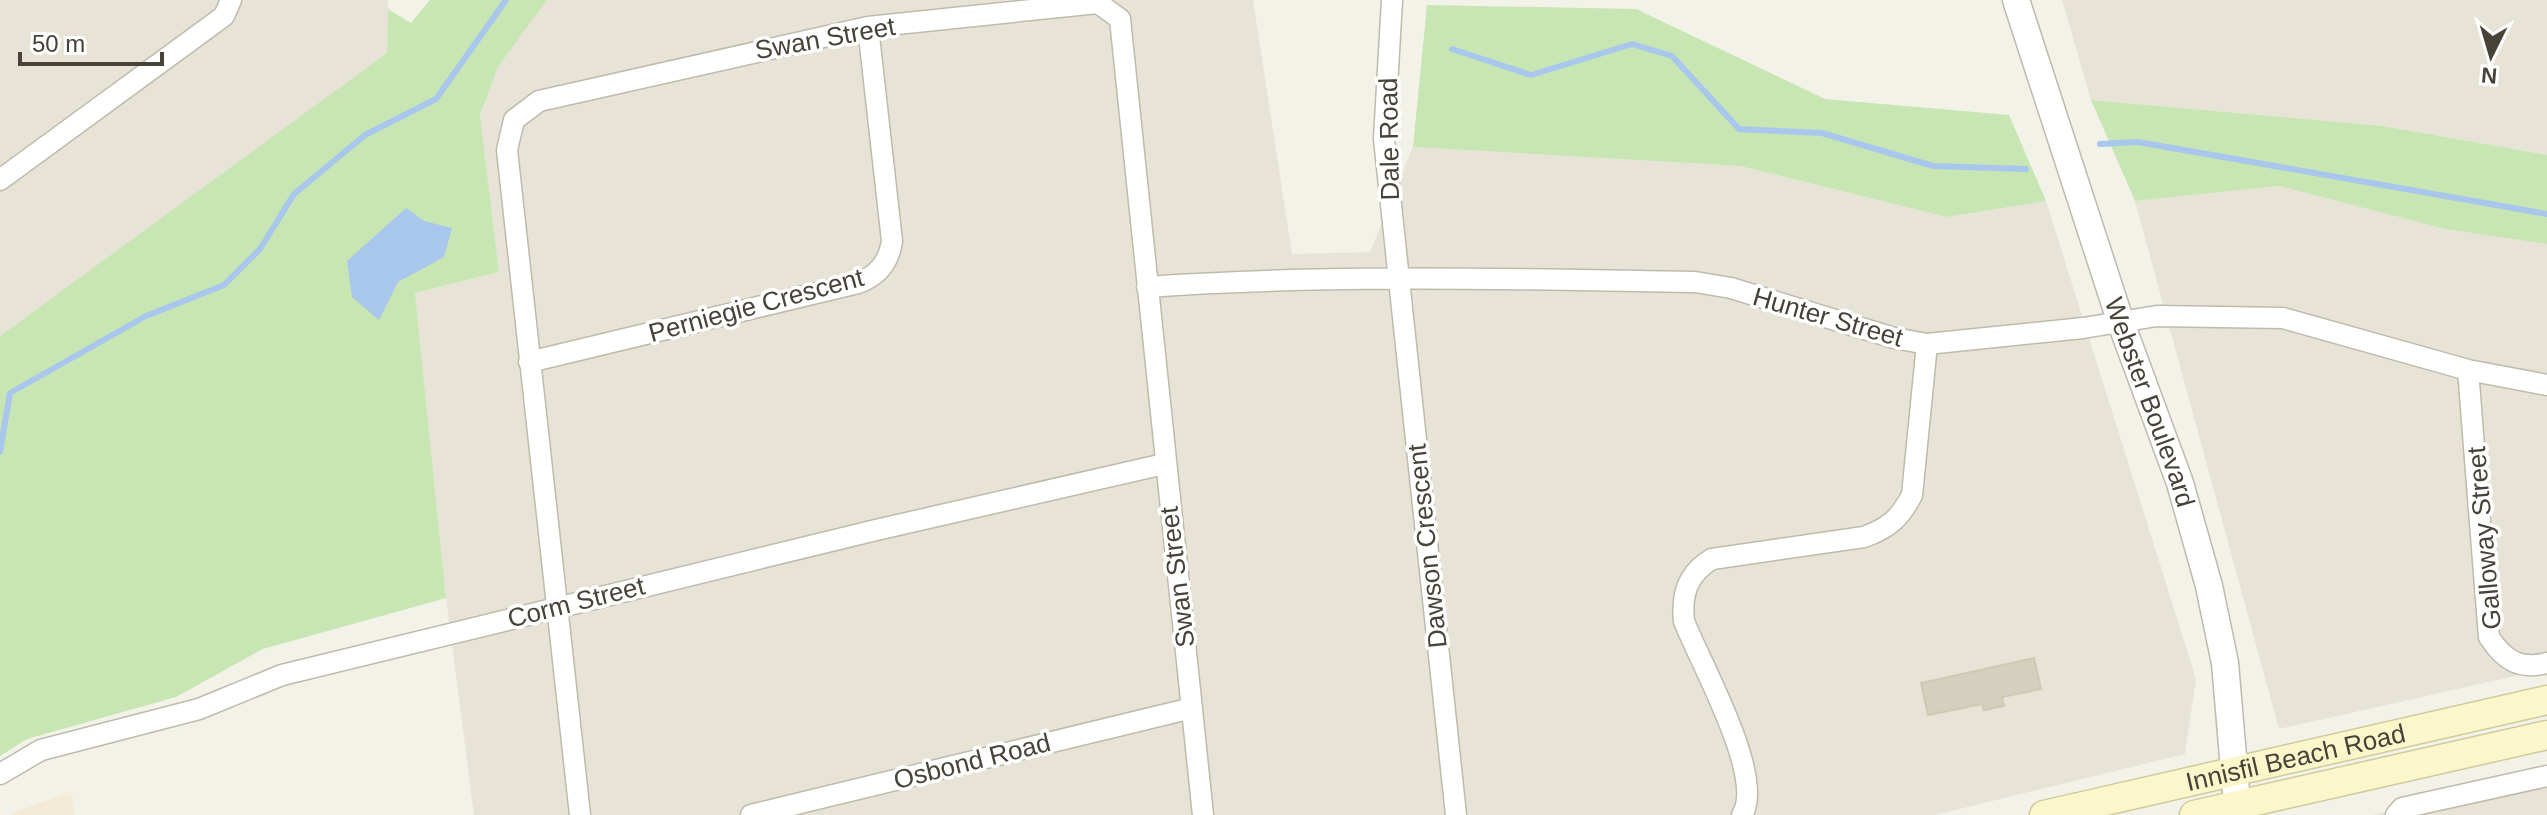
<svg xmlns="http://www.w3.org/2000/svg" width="2547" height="815" viewBox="0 0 2547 815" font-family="Arial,sans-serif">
<rect width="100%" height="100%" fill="#f3f2e9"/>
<!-- residential -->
<path fill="#e7e4d7" d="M 0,0 L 388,0 L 388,53 L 0,336 Z
M 547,0 L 1253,0 L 1292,254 L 1370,252 L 1413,147 L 1740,166 L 1947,217 L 2046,201 L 2196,679 L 2185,754 L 1935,815 L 474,815 L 446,598 L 415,293 L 499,272 L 480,115 L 498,67 Z
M 2062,0 L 2547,0 L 2547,155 L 2383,126 L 2091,100 Z
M 2279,186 L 2445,229 L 2547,244 L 2547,669 L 2279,729 L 2135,201 Z
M 2547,774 L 2547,815 L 2373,815 Z"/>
<!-- commercial -->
<path fill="#f4ebd6" d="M 72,791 L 75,815 L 11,815 L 15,812 Z"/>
<!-- green -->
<path fill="#c8e5b4" d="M 430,0 L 547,0 L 498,67 L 480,115 L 499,272 L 415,293 L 446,598 L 263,649 L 176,697 L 27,739 L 0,756 L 0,336 L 387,53 L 388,9 L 411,23 Z
M 1427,5 L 1636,9 L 1825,99 L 2009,115 L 2046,201 L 1947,217 L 1740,166 L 1413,147 Z
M 2091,100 L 2383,126 L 2547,155 L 2547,244 L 2445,229 L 2279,186 L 2135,201 Z"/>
<!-- water -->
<path fill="#a9c7ec" d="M 406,208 L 424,221 L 452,228 L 444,257 L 398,282 L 379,320 L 352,297 L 347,261 Z"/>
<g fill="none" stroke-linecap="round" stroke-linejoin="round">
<!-- stream -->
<path stroke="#a9c7ec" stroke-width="6" d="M 1452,49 L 1531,75 L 1632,44 L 1672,56 L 1739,129 L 1822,133 L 1933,166 L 2026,169
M 2100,144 L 2138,142 L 2547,214
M 0,452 L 10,393 L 146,316 L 224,285 L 260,249 L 294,194 L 365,135 L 436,99 L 506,0"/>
</g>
<!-- building -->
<path fill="#d4cfbf" stroke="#cfc8b3" stroke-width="2" d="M 2034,658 L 2041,689 L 2002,697 L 2004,706 L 1984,710 L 1982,704 L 1928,715 L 1921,683 Z"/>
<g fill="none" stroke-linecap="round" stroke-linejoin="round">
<defs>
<path id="minor" d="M 1392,0 L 1384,139 L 1456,815
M 0,180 L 224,16 L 231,0
M 1147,287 C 1330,274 1512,279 1695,282 L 1731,288 L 1894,338 L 1927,344 L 2083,328 L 2157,316 L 2283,318 L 2468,370 L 2547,385
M 529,362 L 858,283 C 878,276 889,262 892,241 L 868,27
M 2468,370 L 2489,637 C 2504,660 2519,670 2547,663
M 0,774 L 41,750 L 199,709 L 282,675 L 876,530 L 1164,464
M 580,815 L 507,150 L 514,120 L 539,101 L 868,27 L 1098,3 L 1120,19 L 1203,815
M 751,815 L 1192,708
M 1742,815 C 1766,777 1699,661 1684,621 C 1681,594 1688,573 1712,559 L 1864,537 C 1889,528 1900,518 1912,495 L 1927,344
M 2396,815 L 2402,808 L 2547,776"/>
<g id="tertiary">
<path id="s1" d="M 2016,0 L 2121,323 L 2180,483 L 2209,586 L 2225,663 L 2238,815"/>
</g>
<g id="secondary">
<path id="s2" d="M 2044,815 L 2547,700"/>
<path d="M 2194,815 L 2547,735"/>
</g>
</defs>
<!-- minor casing -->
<use href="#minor" stroke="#bebbac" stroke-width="23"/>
<!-- tertiary casing -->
<use href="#tertiary" stroke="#bebbac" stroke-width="29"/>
<!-- secondary casing -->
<use href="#secondary" stroke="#d0ca9b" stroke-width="31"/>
<!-- minor -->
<use href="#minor" stroke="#fff" stroke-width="20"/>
<!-- tertiary -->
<use href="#tertiary" stroke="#fff" stroke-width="26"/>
<!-- secondary -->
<use href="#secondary" stroke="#fbf7cb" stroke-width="28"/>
</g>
<g text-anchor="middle" stroke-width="7" stroke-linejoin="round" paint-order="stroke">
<!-- street labels -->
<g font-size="26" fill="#474338" stroke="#fff">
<text transform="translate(825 38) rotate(-10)" y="9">Swan Street</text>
<text transform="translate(1389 139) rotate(-91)" y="9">Dale Road</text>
<text transform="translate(756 305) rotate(-15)" y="9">Perniegie Crescent</text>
<text transform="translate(1828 317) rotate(16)" y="9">Hunter Street</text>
<text dy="9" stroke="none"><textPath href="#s1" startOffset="424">Webster Boulevard</textPath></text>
<text transform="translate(2484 538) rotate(-95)" y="9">Galloway Street</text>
<text transform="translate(1427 546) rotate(-96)" y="9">Dawson Crescent</text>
<text transform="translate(1177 577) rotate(-97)" y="9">Swan Street</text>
<text transform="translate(576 602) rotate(-14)" y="9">Corm Street</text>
<text dy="9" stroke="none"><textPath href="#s2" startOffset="258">Innisfil Beach Road</textPath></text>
<text transform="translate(972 761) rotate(-14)" y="9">Osbond Road</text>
</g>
</g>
<!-- north arrow -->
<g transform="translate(2491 56) rotate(185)" stroke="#ffffff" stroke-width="6" paint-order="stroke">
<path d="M0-6L14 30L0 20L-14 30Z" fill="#474338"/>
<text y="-12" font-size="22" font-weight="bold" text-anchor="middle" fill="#474338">N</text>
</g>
<!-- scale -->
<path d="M20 52v12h142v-12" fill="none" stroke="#474338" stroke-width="4"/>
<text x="32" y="52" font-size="24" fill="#474338" stroke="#ffffff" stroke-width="6" paint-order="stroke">50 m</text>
</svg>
